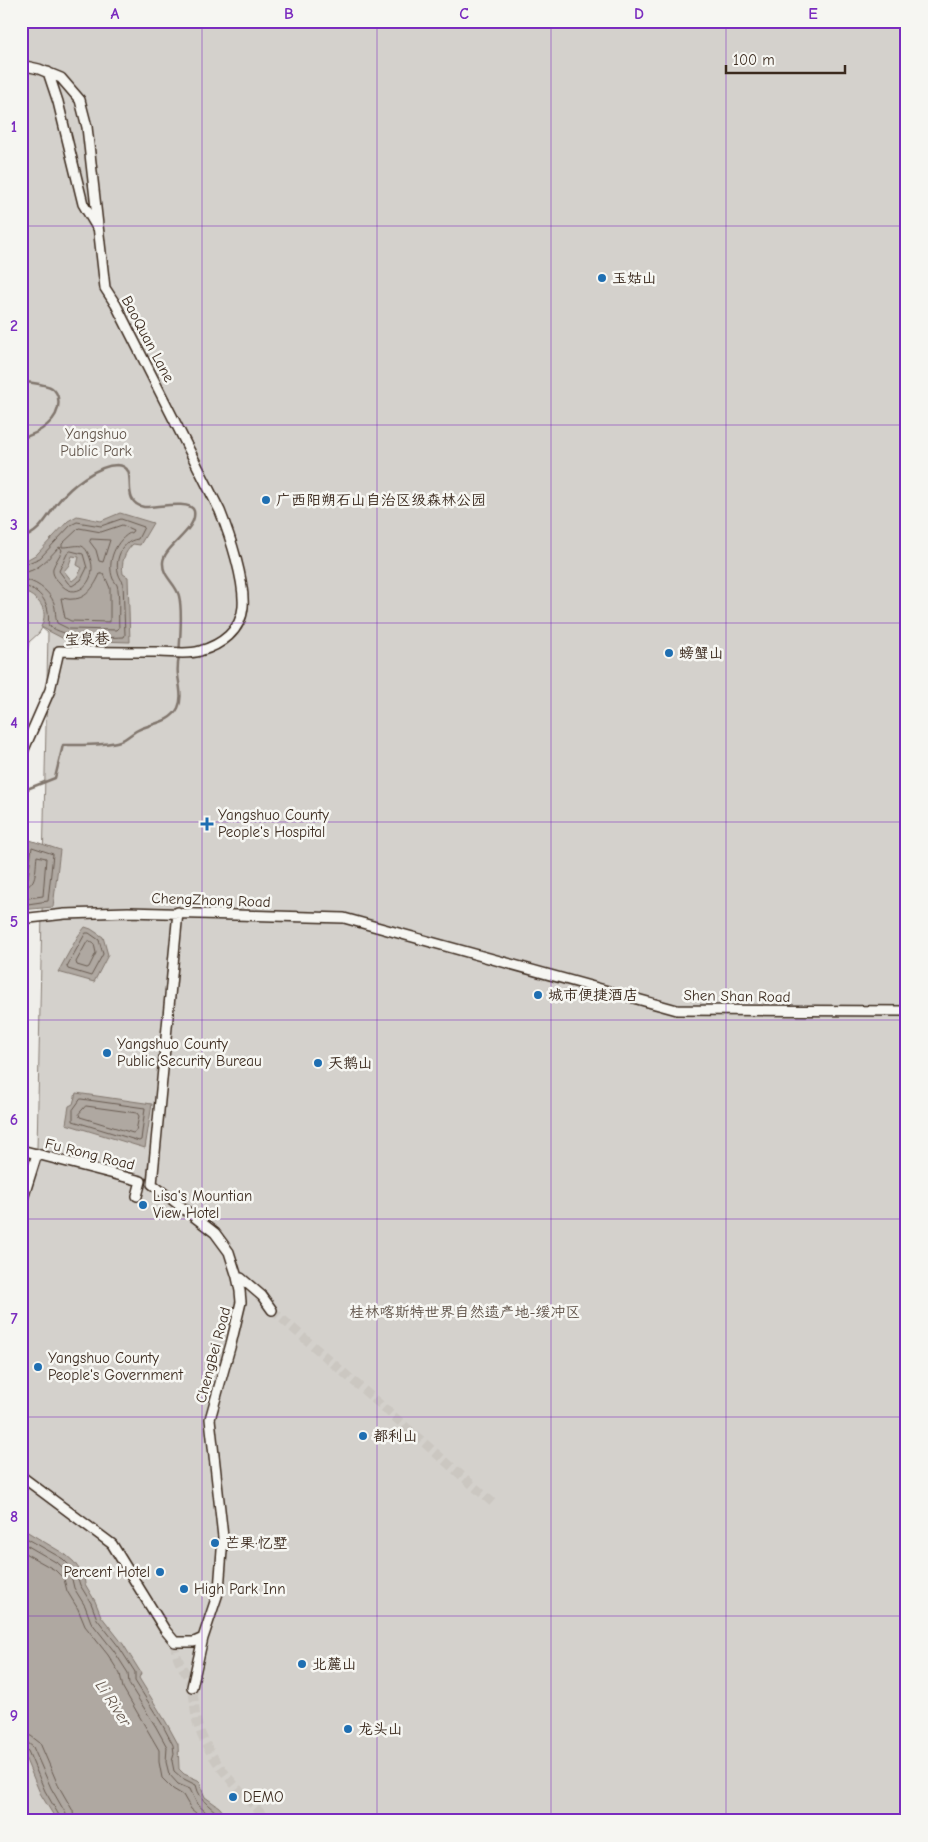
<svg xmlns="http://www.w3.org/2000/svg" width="928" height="1842" viewBox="0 0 928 1842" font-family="'Comic Neue','LXGW WenKai TC',sans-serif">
<rect width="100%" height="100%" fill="#efeeea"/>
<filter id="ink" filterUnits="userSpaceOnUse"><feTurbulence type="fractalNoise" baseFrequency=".02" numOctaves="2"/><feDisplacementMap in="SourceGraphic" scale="10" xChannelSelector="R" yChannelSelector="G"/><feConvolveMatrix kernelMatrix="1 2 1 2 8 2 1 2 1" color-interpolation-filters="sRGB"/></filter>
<g filter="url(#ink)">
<!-- green -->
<path fill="#d4d1cc" stroke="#887e75" d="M 21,21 L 907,21 L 907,1821 L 21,1821 L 21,1149 L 37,1148 L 48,633 L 42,628 L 39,633 L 29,642 C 28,653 24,663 22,674 C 21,683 24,691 21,699 Z"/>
<!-- water -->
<path fill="#afa8a1" stroke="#81766d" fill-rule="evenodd" d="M 120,513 L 153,523 L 140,545 L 133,544 C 124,553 121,562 123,574 L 128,577 L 130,642 L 66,640 L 41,627 C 50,608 38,598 21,590 L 21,563 L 37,554 L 68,521 L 77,516 L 101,521 ZM 72,556 L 79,557 L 77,565 L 82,568 L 77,577 L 72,581 L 64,571 L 69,565 Z
M 27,839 L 60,850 L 53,907 L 21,910 Z
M 85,927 L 91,929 L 103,937 L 108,955 L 94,982 L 58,972 L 78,936 Z
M 76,1093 L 152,1104 L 145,1148 L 66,1124 L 69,1106 L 73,1104 Z
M 21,1528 L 66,1555 L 74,1562 L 84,1576 L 85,1584 L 95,1601 L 101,1616 L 123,1644 L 141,1673 L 139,1678 L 166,1722 L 178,1744 L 179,1769 L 184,1774 L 198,1780 L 201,1783 L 202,1790 L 205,1797 L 219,1807 L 231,1821 L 57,1821 L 40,1793 L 21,1748 Z"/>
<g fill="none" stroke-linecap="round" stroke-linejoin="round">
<!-- shore -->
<path stroke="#695c52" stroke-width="1" d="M 91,539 L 110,540 L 103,562 L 99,561 L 96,550 L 90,542 Z
M 71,551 L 83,554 L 87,568 L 81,580 L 72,586 L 68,583 L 59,571 L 67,554 Z
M 21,566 L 40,558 L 71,525 L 77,522 L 101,526 L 121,519 L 144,527 L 138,539 C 119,541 111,568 123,582 L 125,635 L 124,637 C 101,638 66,639 48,625 C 51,606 42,588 21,586
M 21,573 C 37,572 48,559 58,548 L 60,547 L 62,550 C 60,556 55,562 53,568 C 52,574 55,578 59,582 C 75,604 97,581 91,561 C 84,539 79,547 62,547 L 62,544 L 79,528 L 101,532 L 122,525 L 133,530 L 132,532 C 116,539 106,562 113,579 C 114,581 116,583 117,585 C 120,593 118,618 119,628 L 117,630 L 69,629 L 57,623 C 55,617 56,610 54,603 C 49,590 34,580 21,579
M 100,574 L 104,574 L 110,588 L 110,622 L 71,621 L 65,618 L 61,598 C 65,598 69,600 73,599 C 87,599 95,585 100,574 Z
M 21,882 L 26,881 L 28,878 L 32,847 L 53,854 L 48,901 L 21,905
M 21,888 C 38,887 35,869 37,856 L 46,858 L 43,896 L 21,899
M 86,933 L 89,933 L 99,940 L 103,954 L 91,976 L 68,969 L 67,967 Z
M 90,941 L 94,944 L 96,953 L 89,967 L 87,968 L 77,965 L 76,962 L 87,942 Z
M 81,1099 L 145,1108 L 141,1140 L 139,1141 L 73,1121 L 73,1110 Z
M 86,1106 L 137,1113 L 139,1116 L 136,1131 L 133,1133 L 80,1117 L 79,1114 Z
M 21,1535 L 63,1559 L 76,1572 L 80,1585 L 91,1603 L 97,1619 L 119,1647 L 135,1672 L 135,1681 L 162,1724 L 173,1745 L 174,1754 L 172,1761 L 174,1771 L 182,1778 L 196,1785 C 200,1803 213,1807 225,1821
M 21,1542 L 59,1564 L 71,1575 L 74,1588 L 85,1606 L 91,1622 L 114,1651 L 128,1673 L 129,1684 L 156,1727 L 167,1747 L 166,1762 L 169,1774 L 178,1784 L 190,1789 L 197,1804 L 216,1821
M 21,1551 L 55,1570 L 64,1579 L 67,1591 L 78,1609 L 85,1626 L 108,1655 L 120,1674 L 123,1688 L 159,1750 L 159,1762 L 162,1778 L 173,1789 L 183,1795 L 191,1809 L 206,1821
M 21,1734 L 31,1736 L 40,1743 L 58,1785 L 73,1811 L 74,1821
M 21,1741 L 28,1743 L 33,1747 L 51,1788 L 66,1814 L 67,1821
M 21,1748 L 25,1748 L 28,1751 L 45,1791 L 60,1817 L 61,1821"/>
<!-- stream -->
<path stroke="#81766d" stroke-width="2.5" d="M 21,381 C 29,383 47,384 52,388 C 55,390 58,395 58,398 C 62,419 39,434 21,438
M 21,538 C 40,534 47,516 58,502 C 70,487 97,465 117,465 C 142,466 117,502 144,507 C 154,508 191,499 194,511 C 198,530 164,546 163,562 C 162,577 176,583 179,596 C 183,612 180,638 179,656 C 178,662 177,669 178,675 C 179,685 183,698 178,708 C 170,724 149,723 136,731 C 131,734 125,740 120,741 C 105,746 79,745 63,745 L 55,778 L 27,789 L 21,801"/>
<!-- minor-tunnel -->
<path stroke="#cbc7c1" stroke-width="9" stroke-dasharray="9 4.5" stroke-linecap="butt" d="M 272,1310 L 493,1503
M 175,1642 C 174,1660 187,1671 192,1688 C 195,1699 194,1711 197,1722 C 206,1757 243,1796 269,1821"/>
<defs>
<path id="minor" d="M 21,65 L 39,69 L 61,78 L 80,100 L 87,127 L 105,288 L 116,305 L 220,511 C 230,536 245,581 243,607 C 241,631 221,645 200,651 C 188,655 172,652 159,652 C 125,652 92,652 59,651 L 50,690 L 21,756
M 48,72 L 58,102 L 83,204 L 96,226
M 178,912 L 152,1184 L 215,1233 L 229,1252 L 237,1277 L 240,1291 L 241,1302 L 231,1344 L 210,1419 L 223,1537 L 219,1590 L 203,1638 L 192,1687
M 21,919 L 65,914 L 128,912 L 344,918 L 677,1010 L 907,1011
M 21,1150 L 141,1181 L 137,1196
M 21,1205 L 37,1154
M 237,1277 L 241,1278 L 262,1296 L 272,1310
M 21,1476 L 112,1544 L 165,1630 L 175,1642 L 194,1642 L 203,1638"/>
</defs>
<!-- minor casing -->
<use href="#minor" stroke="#3b2a1e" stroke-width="12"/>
<!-- minor -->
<use href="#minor" stroke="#f6f6f2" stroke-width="9"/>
</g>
</g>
<!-- grid -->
<path fill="none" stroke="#7b2cbf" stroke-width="1" stroke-opacity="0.55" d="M 202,21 L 202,1821M 377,21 L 377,1821M 551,21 L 551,1821M 726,21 L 726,1821M 21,226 L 907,226M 21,425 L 907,425M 21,623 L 907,623M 21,822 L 907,822M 21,1020 L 907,1020M 21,1219 L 907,1219M 21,1417 L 907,1417M 21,1616 L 907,1616"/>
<!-- markers -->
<g fill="#1f6fb2" stroke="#f6f6f2" stroke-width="2">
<circle cx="602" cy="278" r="5"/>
<circle cx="266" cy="500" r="5"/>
<circle cx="669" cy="653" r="5"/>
<path d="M204.5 816.5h5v5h5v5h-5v5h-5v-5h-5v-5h5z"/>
<circle cx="538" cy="995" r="5"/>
<circle cx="107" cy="1053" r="5"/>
<circle cx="318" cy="1063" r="5"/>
<circle cx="143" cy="1205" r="5"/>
<circle cx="38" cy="1367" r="5"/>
<circle cx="363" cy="1436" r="5"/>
<circle cx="215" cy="1543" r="5"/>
<circle cx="160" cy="1572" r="5"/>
<circle cx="184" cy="1589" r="5"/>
<circle cx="302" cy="1664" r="5"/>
<circle cx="348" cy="1729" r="5"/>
<circle cx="233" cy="1797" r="5"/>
</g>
<g text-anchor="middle" stroke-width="5" stroke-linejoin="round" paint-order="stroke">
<!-- poi labels -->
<g font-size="15" fill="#3b2a1e" stroke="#f6f6f2" text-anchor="start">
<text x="612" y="283">玉姑山</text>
<text x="276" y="505">广西阳朔石山自治区级森林公园</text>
<text x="679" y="658">螃蟹山</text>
<text x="218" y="820">Yangshuo County<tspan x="218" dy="17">People's Hospital</tspan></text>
<text x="548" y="1000">城市便捷酒店</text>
<text x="117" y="1049">Yangshuo County<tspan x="117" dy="17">Public Security Bureau</tspan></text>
<text x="328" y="1068">天鹅山</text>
<text x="153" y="1201">Lisa's Mountian<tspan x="153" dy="17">View Hotel</tspan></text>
<text x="48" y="1363">Yangshuo County<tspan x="48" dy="17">People's Government</tspan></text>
<text x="373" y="1441">都利山</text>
<text x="225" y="1548">芒果·忆墅</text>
<text x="150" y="1577" text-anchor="end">Percent Hotel</text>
<text x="194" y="1594">High Park Inn</text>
<text x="312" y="1669">北麓山</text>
<text x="358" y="1734">龙头山</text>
<text x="243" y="1802">DEMO</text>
</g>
<!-- street labels -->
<g font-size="15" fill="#3b2a1e" stroke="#f6f6f2">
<text transform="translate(148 339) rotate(62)" y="5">BaoQuan Lane</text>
<text transform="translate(87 639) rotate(-2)" y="5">宝泉巷</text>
<text transform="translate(211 900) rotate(2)" y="5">ChengZhong Road</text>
<text transform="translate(737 996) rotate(1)" y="5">Shen Shan Road</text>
<text transform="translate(90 1154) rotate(14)" y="5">Fu Rong Road</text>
<text transform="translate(213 1355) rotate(-75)" y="5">ChengBei Road</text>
</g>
<!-- park labels -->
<g font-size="15" fill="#61544a" stroke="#f6f6f2">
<text x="96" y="439">Yangshuo<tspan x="96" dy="17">Public Park</tspan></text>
<text x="465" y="1317">桂林喀斯特世界自然遗产地-缓冲区</text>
</g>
<!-- water labels -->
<g font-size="16" font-style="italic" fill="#64564c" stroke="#f6f6f2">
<text transform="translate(114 1703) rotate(57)" y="6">Li River</text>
</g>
</g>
<!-- margin -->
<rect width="928" height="1842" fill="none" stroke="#f6f6f2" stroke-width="55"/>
<!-- scale -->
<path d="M726 65v8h119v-8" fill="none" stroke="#3b2a1e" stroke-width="2.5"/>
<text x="733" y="65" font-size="15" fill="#3b2a1e" stroke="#f6f6f2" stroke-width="4" paint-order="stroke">100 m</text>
<rect x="28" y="28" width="872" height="1786" fill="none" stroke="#7b2cbf" stroke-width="2"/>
<g font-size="16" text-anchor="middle" font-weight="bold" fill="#7b2cbf">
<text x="115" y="19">A</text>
<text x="289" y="19">B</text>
<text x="464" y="19">C</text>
<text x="639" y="19">D</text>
<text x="813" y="19">E</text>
<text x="14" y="132">1</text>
<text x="14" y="331">2</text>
<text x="14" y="530">3</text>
<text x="14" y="728">4</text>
<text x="14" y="927">5</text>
<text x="14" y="1125">6</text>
<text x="14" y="1324">7</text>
<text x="14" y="1522">8</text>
<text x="14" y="1721">9</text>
</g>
</svg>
